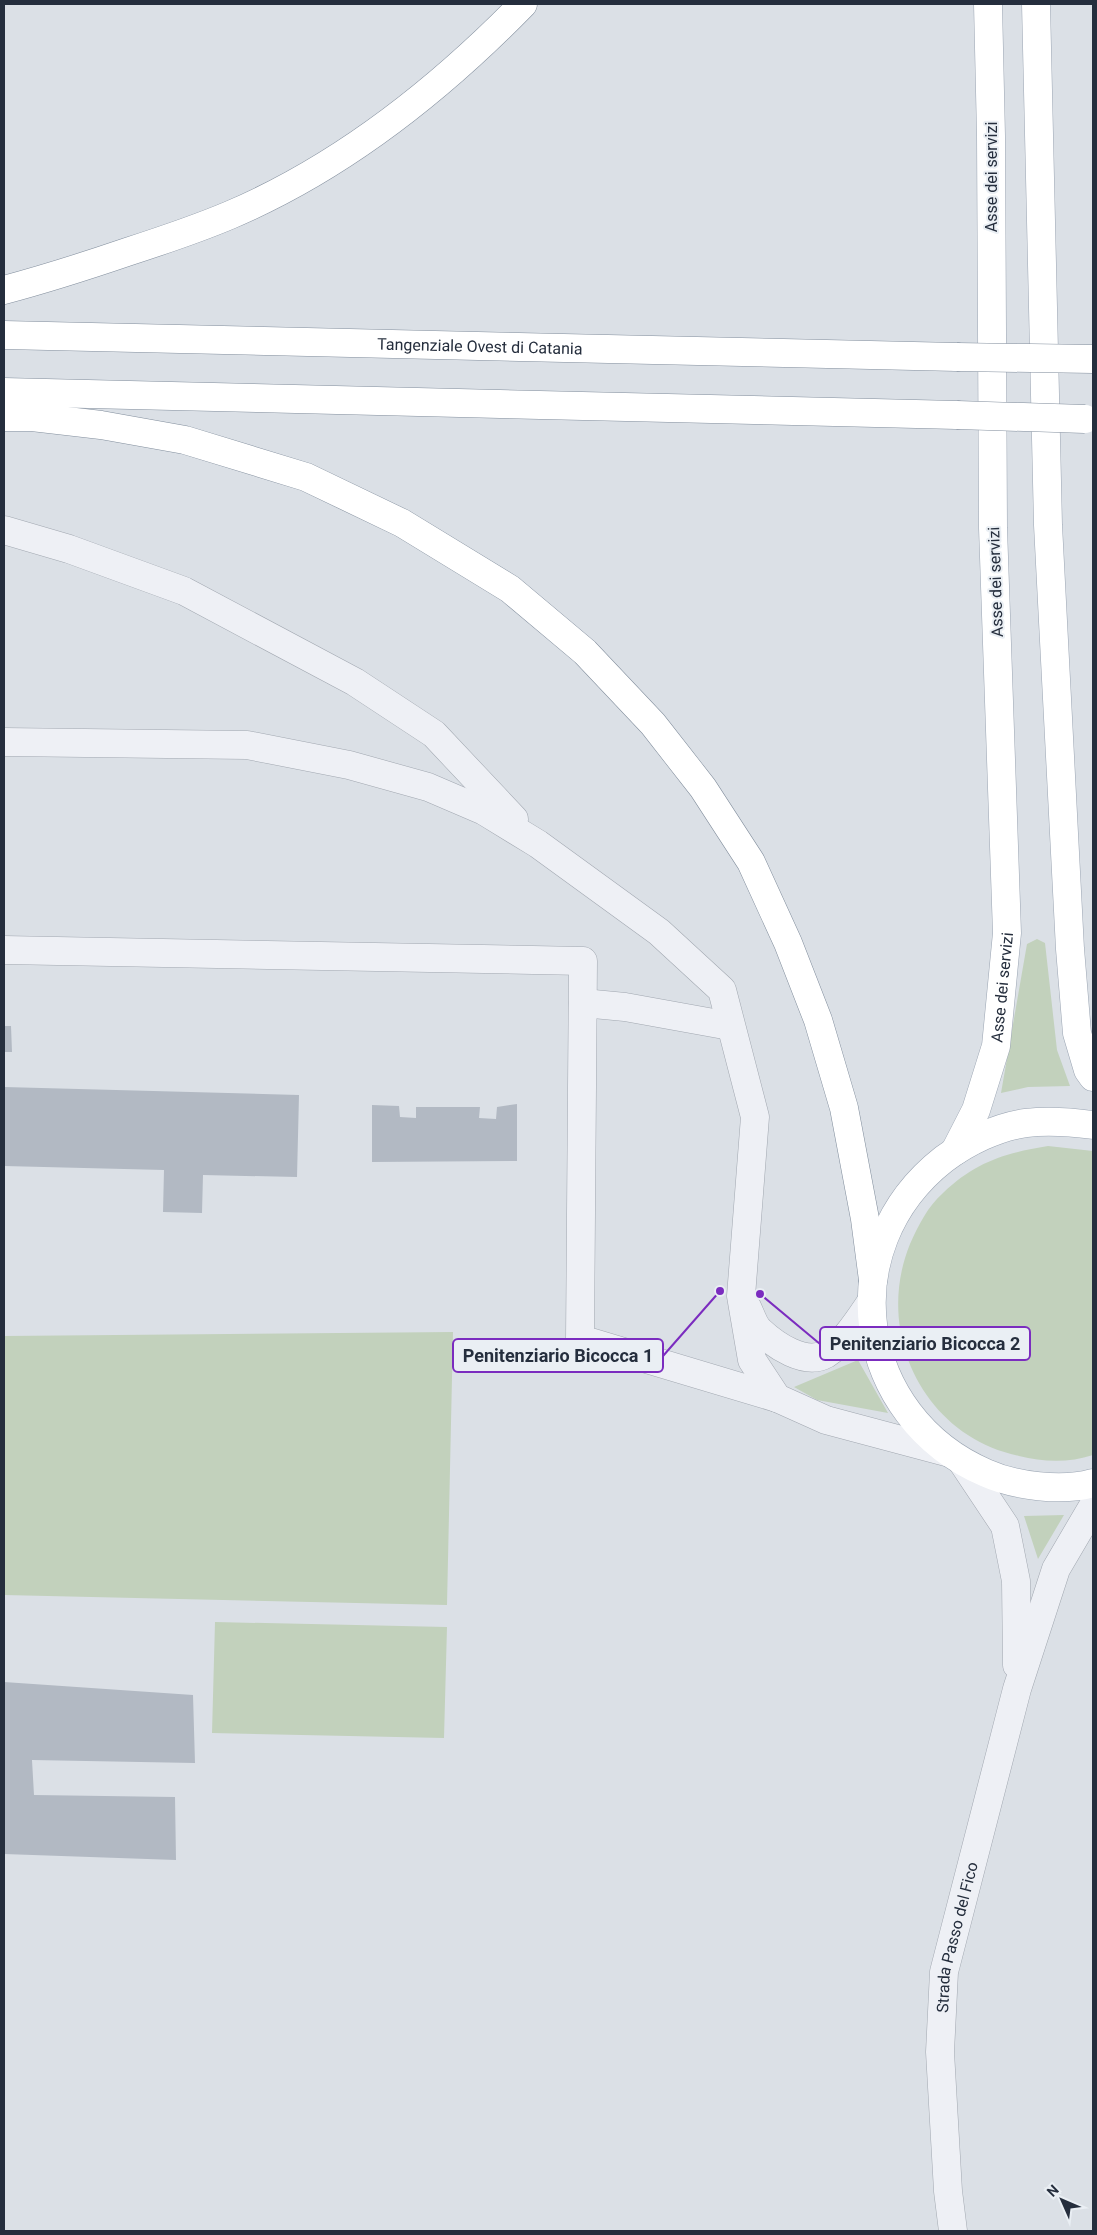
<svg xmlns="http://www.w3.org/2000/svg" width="1097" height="2235" viewBox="0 0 1097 2235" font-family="Roboto,sans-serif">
<rect width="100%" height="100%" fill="#dbe0e6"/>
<!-- grass -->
<path fill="#c2d1bc" d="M 1037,939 L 1045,943 L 1057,1050 L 1070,1086 L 1028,1087 L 1001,1093 L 1027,944 Z
M 1048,1146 L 1093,1151 L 1093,1455 C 1069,1463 1043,1462 1019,1456 C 923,1436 874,1332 910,1244 C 918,1226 928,1206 943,1193 C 975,1162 1005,1153 1048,1146 Z
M 453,1332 L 447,1605 L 4,1595 L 4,1336 Z
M 858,1360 L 888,1413 L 817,1400 L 794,1387 Z
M 1064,1515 L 1038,1559 L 1024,1516 Z
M 215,1622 L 447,1627 L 444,1738 L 212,1733 Z"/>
<!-- building -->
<path fill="#b2b9c3" d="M 4,1026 L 11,1026 L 12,1052 L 4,1052 Z
M 4,1087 L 299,1095 L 297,1177 L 203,1175 L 202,1213 L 163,1212 L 164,1170 L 4,1166 Z
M 517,1104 L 517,1161 L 372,1162 L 372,1105 L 399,1106 L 400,1117 L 416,1118 L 416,1107 L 480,1107 L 479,1118 L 496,1119 L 497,1107 Z
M 4,1682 L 193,1695 L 195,1763 L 32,1760 L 34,1795 L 175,1797 L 176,1860 L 4,1854 Z"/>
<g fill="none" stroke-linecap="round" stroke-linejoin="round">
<defs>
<g id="minor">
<path d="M 4,530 L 69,549 L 184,591 L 355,682 L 434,734 L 514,819"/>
<path d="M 4,742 L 247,745 L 349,765 L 428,787 L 484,811 L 538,844 L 659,932 L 722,990 L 755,1117 L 741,1296 L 752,1360 L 777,1398 L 826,1420 L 946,1452"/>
<path d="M 4,950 L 583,961 L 580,1339 L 777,1398"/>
<path d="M 583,1003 L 625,1007 L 730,1026"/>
<path d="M 747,1307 C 751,1315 754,1326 760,1331 C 775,1345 805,1366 826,1354 C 846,1341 858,1321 871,1302"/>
<path d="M 963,1463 L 1005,1526 L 1016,1581 L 1017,1665"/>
<path id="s1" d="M 953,2231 L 948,2191 L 940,2052 L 944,1972 L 1017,1689 L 1056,1569 L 1093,1506"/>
</g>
<g id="major">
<path d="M 1036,4 L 1048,525 L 1070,949 L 1077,1033 L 1088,1070 L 1093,1077"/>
<path d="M 1093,1125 C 1071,1122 1049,1120 1026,1123 C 997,1127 967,1142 944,1159 C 830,1248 856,1417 986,1473 C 1015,1486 1062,1492 1093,1483"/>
<path id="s2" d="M 955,1151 L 976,1110 L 996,1046 L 1007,933 L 993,528 L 991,136 L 988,4"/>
</g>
<g id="highway">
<path d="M 4,290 C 45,279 86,266 127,252 C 161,241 197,229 230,215 C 340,168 440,89 523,4"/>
<path id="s3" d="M 4,335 L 957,357"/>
<path d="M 4,392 L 957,415"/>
<path d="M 4,417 L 32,417 L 101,425 L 185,440 L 306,477 L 402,523 L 510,589 L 585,652 L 653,724 L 703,788 L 751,862 L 788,943 L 818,1020 L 844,1108 L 865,1219 L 873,1280"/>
</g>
</defs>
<!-- minor casing -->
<use href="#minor" stroke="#a1a7b0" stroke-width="29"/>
<!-- major casing -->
<use href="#major" stroke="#9aa4b2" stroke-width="29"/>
<!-- highway casing -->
<use href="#highway" stroke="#828e9d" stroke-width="29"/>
<!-- minor -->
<use href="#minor" stroke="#eef0f5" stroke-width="28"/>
<!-- major -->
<use href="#major" stroke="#fff" stroke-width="28"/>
<!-- highway -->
<use href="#highway" stroke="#fff" stroke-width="28"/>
<defs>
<path id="highway-bridge" d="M 957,357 L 1093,359
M 957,415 L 1085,419"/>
</defs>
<!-- highway-bridge casing -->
<use href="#highway-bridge" stroke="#828e9d" stroke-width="29" stroke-linecap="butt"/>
<!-- highway-bridge -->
<use href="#highway-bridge" stroke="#fff" stroke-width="28"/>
</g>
<g text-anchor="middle" stroke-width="4" stroke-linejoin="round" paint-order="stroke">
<!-- street labels -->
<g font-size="16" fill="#252e3d" stroke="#eaeff4">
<text transform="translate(991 177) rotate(-90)" y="6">Asse dei servizi</text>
<text dy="6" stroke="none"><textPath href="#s3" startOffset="476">Tangenziale Ovest di Catania</textPath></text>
<text transform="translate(995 582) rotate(-92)" y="6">Asse dei servizi</text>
<text dy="6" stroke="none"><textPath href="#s2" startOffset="172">Asse dei servizi</textPath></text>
<text dy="6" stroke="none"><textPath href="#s1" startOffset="296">Strada Passo del Fico</textPath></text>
</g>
</g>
<!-- callouts -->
<path fill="none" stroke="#7b2cbf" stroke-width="2" d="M760 1294L820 1344M720 1291L663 1356"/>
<g fill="#7b2cbf" stroke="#eaeff4" stroke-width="2">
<circle cx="760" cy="1294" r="5"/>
<circle cx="720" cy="1291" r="5"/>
</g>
<g fill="#eaeff4" stroke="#7b2cbf" stroke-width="2">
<rect x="820" y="1327" width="210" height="33" rx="5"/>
<rect x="453" y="1339" width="210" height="33" rx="5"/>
</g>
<g font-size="18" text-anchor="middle" font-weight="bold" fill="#252e3d">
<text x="925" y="1350">Penitenziario Bicocca 2</text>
<text x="558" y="1362">Penitenziario Bicocca 1</text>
</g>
<!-- border -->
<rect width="1097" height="2235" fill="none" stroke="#252e3d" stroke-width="10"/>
<!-- north arrow -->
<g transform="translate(1062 2200) rotate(315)" stroke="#eaeff4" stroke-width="4" paint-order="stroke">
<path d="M0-4L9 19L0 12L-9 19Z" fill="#252e3d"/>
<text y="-8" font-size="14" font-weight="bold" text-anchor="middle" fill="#252e3d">N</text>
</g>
</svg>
